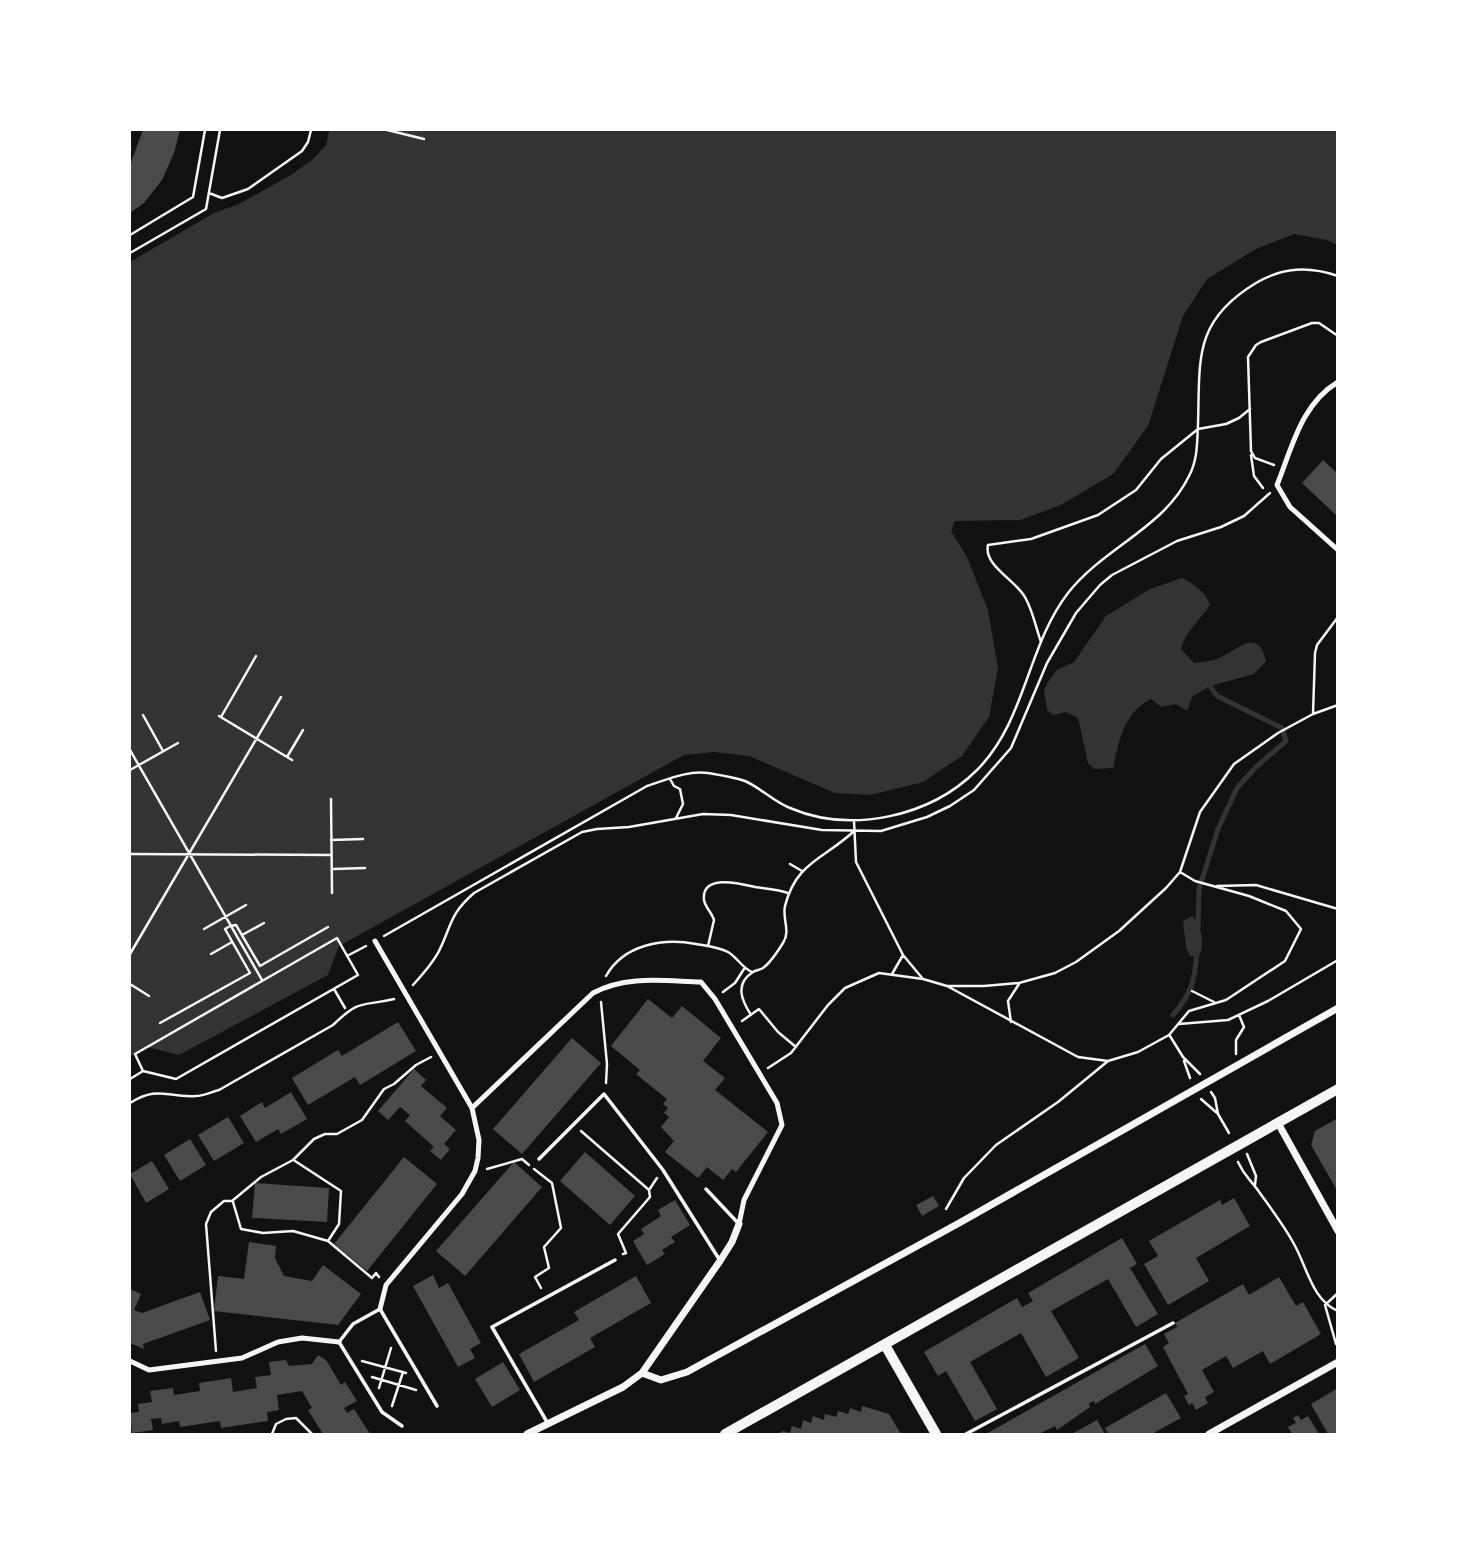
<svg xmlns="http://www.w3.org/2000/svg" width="1467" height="1564" viewBox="0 0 1467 1564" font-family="'Zilla Slab',serif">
<rect width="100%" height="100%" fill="#111"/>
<!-- water -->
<path fill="#333" d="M 330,130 L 1337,130 L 1337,245 L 1327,240 L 1294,234 L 1256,249 L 1207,279 L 1183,316 L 1148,426 L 1113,474 L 1061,505 L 1020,520 L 955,521 L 951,531 L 967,557 L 988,610 L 998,668 L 989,717 L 962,756 L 923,782 L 870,795 L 835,793 L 749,756 L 714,752 L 684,755 L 339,946 L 328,975 L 179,1055 L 147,1047 L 130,1057 L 130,262 L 214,213 L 214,207 L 241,200 L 314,151 L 324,131 L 329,132 Z
M 1182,578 C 1195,585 1205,591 1210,605 C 1200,620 1185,632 1181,649 L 1194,663 C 1201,662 1210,662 1217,659 C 1235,652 1258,625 1266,661 L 1254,674 L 1210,686 L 1192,697 L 1187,711 L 1176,704 L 1161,707 L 1151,699 C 1124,712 1119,741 1113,768 L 1094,769 L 1088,763 L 1078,718 L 1066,712 L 1053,715 L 1047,710 L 1044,690 L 1048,682 L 1057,670 L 1074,662 L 1106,616 L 1150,589 Z
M 1192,916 C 1202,926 1205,943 1199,956 L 1190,956 L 1186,947 L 1183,921 Z"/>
<!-- pier -->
<path fill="#111" d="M 321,130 L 329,132 L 326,145 L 312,160 L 291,175 L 239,204 L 214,213 L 215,204 L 240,197 L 281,172 L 312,149 L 319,140 Z"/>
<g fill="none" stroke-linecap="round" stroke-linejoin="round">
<!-- stream -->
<path stroke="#333" stroke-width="5" d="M 1198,928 L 1199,889 L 1218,829 L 1237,788 L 1257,766 L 1286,741 L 1282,728 L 1217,696 L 1210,686
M 1173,1015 C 1192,993 1195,980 1197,951"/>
</g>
<!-- building -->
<path fill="#4a4a4a" d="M 143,130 L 180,130 L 174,153 L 162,180 L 144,203 L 130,213 L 130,165 Z
M 1323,460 L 1338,474 L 1338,517 L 1302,483 Z
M 648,999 L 672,1018 L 682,1006 L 721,1038 L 703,1061 L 725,1078 L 715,1090 L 768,1132 L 736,1172 L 732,1169 L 723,1180 L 707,1167 L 698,1178 L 665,1152 L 674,1141 L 661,1127 L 669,1117 L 664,1113 L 668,1108 L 663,1104 L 667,1099 L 636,1074 L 640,1070 L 611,1046 Z
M 398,1022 L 416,1051 L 360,1085 L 355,1077 L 308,1105 L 292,1078 L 338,1050 L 342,1056 Z
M 572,1038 L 601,1063 L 522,1154 L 493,1129 Z
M 414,1069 L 426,1080 L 421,1086 L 447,1108 L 440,1116 L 456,1130 L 444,1144 L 450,1149 L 441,1160 L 430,1151 L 434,1147 L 405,1121 L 410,1115 L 400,1107 L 388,1120 L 378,1111 Z
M 291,1092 L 307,1119 L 281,1134 L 278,1129 L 256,1142 L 240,1116 L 262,1102 L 265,1108 Z
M 228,1117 L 244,1143 L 214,1161 L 198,1135 Z
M 1338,1118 L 1338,1192 L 1311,1145 L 1315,1131 Z
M 190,1139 L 206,1165 L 180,1181 L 164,1155 Z
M 585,1152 L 635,1196 L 610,1225 L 560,1181 Z
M 404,1157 L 437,1184 L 367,1271 L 334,1244 Z
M 152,1161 L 169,1189 L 146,1203 L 130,1174 Z
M 514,1162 L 542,1187 L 465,1276 L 436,1251 Z
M 255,1183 L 329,1188 L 327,1222 L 252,1218 Z
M 933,1196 L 939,1206 L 922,1216 L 916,1205 Z
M 1234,1198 L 1250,1226 L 1196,1258 L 1209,1281 L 1168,1305 L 1144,1264 L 1158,1256 L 1149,1241 L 1220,1200 L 1222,1205 Z
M 675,1200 L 690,1225 L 671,1237 L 675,1242 L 662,1250 L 665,1254 L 647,1265 L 633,1241 L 644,1234 L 641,1229 L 661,1216 L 658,1210 Z
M 1122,1238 L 1137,1264 L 1130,1268 L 1158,1314 L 1136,1327 L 1108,1279 L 1051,1311 L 1079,1358 L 1046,1377 L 1021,1333 L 970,1362 L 997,1409 L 975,1421 L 946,1371 L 938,1376 L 924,1352 L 1017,1298 L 1022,1307 L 1033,1301 L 1028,1293 Z
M 249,1242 L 276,1246 L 275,1258 L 284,1276 L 312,1281 L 323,1265 L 361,1294 L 338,1325 L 214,1311 L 218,1276 L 244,1279 Z
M 433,1275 L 439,1288 L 448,1283 L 481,1343 L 470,1349 L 475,1358 L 458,1367 L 413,1286 Z
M 636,1276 L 651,1303 L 590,1338 L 595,1347 L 534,1382 L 519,1354 L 579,1320 L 574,1312 Z
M 1279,1277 L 1296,1306 L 1303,1302 L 1321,1334 L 1270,1364 L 1263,1351 L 1233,1368 L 1226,1356 L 1202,1370 L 1214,1392 L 1205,1397 L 1208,1403 L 1196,1410 L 1192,1403 L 1189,1405 L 1184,1396 L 1188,1394 L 1163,1347 L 1169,1343 L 1164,1334 L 1177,1327 L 1175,1323 L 1243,1284 L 1249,1295 Z
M 130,1289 L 141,1294 L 134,1310 L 142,1313 L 200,1292 L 210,1320 L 143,1344 L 144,1349 L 130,1343 Z
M 1145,1344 L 1158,1366 L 1095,1404 L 1094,1401 L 1089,1403 L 1090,1407 L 1057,1430 L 1055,1426 L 1039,1434 L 986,1434 Z
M 318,1355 L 326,1360 L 341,1385 L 345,1382 L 357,1401 L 344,1408 L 347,1413 L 354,1409 L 370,1434 L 323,1434 L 308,1410 L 312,1408 L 302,1391 L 277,1395 L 279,1410 L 267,1412 L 268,1421 L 221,1428 L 220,1421 L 180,1427 L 179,1421 L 162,1424 L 161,1418 L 151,1419 L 153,1430 L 132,1433 L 130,1413 L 139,1412 L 138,1404 L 152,1402 L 150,1391 L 173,1388 L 174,1395 L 200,1391 L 199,1383 L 231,1378 L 233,1392 L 257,1388 L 255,1377 L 271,1375 L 269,1362 L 286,1360 L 289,1366 L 312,1364 Z
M 503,1362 L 520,1390 L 492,1407 L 475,1379 Z
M 1338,1388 L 1338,1434 L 1328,1434 L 1311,1404 Z
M 1166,1393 L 1181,1418 L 1152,1434 L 1109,1434 L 1105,1428 Z
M 862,1406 L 889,1414 L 901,1434 L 777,1434 L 783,1431 L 790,1433 L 792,1426 L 801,1429 L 803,1420 L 811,1423 L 813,1416 L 824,1420 L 825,1414 L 836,1417 L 838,1411 L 848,1414 L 850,1408 L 861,1412 Z
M 1298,1415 L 1301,1420 L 1308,1416 L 1319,1434 L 1292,1434 L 1288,1427 L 1296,1423 L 1293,1418 Z
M 1097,1420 L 1105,1434 L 1072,1434 Z"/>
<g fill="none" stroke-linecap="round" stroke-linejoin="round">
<!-- path -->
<path stroke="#f5f5f5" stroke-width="2.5" d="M 387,130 L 424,139
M 209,193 L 222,198 L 248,189 L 302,151 L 308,142 L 311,130
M 130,235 L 193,197 L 205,130
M 130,253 L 206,209 L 220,130
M 1251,455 L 1254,476 L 1263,488
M 1274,465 L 1255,458 L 1251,451 L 1248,357 L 1256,345 L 1261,342 L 1312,323 L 1319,323 L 1338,336
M 1041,642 C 1036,628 1033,612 1026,599 C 1018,581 983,566 988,545 L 1031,539 L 1098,515 L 1136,490 L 1161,459 L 1198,429 L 1226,424 L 1239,418 L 1250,409
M 1313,714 L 1338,705
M 143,715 L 163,751
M 219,716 L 292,760
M 221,717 L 256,656
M 130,750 L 262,980
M 287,757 L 303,730
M 130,770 L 178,743
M 670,779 L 674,786 L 680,789 L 683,804 L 676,818
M 331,799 L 332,893
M 854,821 L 856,862 L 903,955 L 923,979
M 331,840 L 363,839
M 130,854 L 331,855
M 790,864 L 802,871
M 333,869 L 365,868
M 1217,886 L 1256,885 L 1338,909
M 230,926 L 236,925 L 260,966 L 328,927
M 204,929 L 246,905
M 242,935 L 264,923
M 384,936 L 647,786 C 666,780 688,770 708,773 C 720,775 734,777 745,781 C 761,788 774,802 790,808 C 851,834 930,817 977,770 C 1026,721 1027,646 1068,593 C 1103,548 1164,528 1189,476 C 1198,459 1197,442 1198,424 C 1200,359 1193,321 1256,283 C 1283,267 1309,266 1338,276
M 708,946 L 714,920 C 712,913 705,907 704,900 C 701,873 742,884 755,887 C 767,889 777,889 788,893
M 130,954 L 281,697
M 211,954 L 232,942
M 347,956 L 366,946
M 892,974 L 903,955
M 606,976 C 624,944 663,938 696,944 C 707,946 718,947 728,952 C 738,958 742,968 752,972
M 130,984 L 149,996
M 413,985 C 423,974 434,962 440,949 C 452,923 451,913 474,893 L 582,832 L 597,829 L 629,827 L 703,814 L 731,815 L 822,830 L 881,831 L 927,817 L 950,806 L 974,790 L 1011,748 L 1047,663 L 1076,613 L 1100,585 L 1112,575 L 1177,541 L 1221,527 L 1244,516 L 1270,493
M 947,986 L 1078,1057 L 1108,1061 L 1138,1052 L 1169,1035 L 1189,1011 L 1226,1000 L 1285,961 L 1301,929 L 1286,911 L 1249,896 L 1195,881 L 1180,872
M 334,989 L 345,1008
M 1192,991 L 1214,1002
M 723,992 L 735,983 L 744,969
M 601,1002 L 607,1064 L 606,1083
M 751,1015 C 742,1001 734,984 753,972 C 756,970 760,970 763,968 C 770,963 778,951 783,943 C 791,931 782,919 785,906 C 796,862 824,859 853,832
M 742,1021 L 759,1009 L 778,1032 L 796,1047
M 1011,1022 L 1008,1001 L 1019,984
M 160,1023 L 250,973 L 225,929 L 230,926
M 1179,1024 L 1228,1020 L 1268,1001 L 1338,960
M 1170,1036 L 1183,1057 L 1200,1074
M 1236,1054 L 1236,1040 L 1244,1027 L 1239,1015
M 1184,1061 L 1190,1078
M 768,1068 L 791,1053 L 828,1005 L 845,988 L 879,973 L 923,979 L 947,986 L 984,986 L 1019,983 L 1055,973 L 1076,962 L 1119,931 L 1166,888 L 1180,872 L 1200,812 L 1234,764 L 1278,733 L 1313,714 L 1315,653 L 1317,645 L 1338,617
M 130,1079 L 143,1071 L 176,1079 L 358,975 L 337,938 L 135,1054 L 143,1071
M 1211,1092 L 1215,1098 L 1218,1114 L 1229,1133
M 1201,1099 L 1217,1113
M 130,1103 C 158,1085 167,1098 196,1096 C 204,1096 211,1092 219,1090 L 333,1025 C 361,998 361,1007 394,999
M 581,1131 L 649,1190 L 650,1197 L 618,1234 L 626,1253 L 623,1254
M 1247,1154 L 1256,1176 L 1255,1185
M 295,1161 L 341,1191 L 339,1224 L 328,1241
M 1238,1162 C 1245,1177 1249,1178 1257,1189 C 1269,1206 1284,1225 1294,1244 C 1307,1267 1312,1300 1338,1311
M 487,1169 L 522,1159 L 529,1165
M 534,1169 L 552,1183 L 561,1228 L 544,1247 L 549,1268 L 535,1277 L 541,1288
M 649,1190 L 657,1178
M 233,1202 L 241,1229 L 263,1233 L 293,1231 L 328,1241 L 372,1278 L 376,1273 L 379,1277
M 946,1209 L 964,1178 L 996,1145 L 1058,1102 L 1108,1061
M 1336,1344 L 1325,1305 L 1338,1293
M 216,1351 L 206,1224 L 211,1212 L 224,1201 L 232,1201 L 261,1177 L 293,1160 L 314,1139 L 325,1134 L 337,1134 L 362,1120 L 384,1089 L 394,1084 L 416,1065 L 431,1057
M 362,1361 L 406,1373
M 372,1377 L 416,1390
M 379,1388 L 391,1348
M 392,1406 L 403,1372
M 272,1434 L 276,1424 L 286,1419 L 296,1418 L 312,1434"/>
<!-- service -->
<path stroke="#f5f5f5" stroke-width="3.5" d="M 539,1159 L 604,1094 L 663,1170 L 719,1259
M 706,1189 L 738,1223
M 547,1422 L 492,1327 L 615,1260
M 402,1426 L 382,1412 L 339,1342 L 353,1324 L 380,1309 L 437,1406
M 966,1434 L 1173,1323"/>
<!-- pedestrian -->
<path stroke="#f5f5f5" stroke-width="5" d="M 1338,382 C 1301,404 1292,448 1277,485 L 1290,507 L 1338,550
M 375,941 L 472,1108 L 479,1140 L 478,1158 L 475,1171 L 462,1194 L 386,1285 L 380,1309
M 472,1108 L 593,993 C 626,975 664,981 701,982 L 715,999 L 777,1103 L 782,1125 L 744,1200 L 739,1224
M 130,1361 L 149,1370 L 242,1358 L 278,1342 L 302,1338 L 339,1342"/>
<!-- minor -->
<path stroke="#f5f5f5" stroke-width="7" d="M 1278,1123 L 1338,1231
M 642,1373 L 661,1380 L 687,1372 L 961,1222 L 1338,1008
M 527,1434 L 623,1387 L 642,1373 L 720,1261 L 732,1242 L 739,1224
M 1209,1434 L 1338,1362"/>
<!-- secondary -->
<path stroke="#f5f5f5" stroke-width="10" d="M 885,1345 L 936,1434
M 725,1434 L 1338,1089"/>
</g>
<!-- border -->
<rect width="1467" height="1564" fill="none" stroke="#ffffff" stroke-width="262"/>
</svg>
